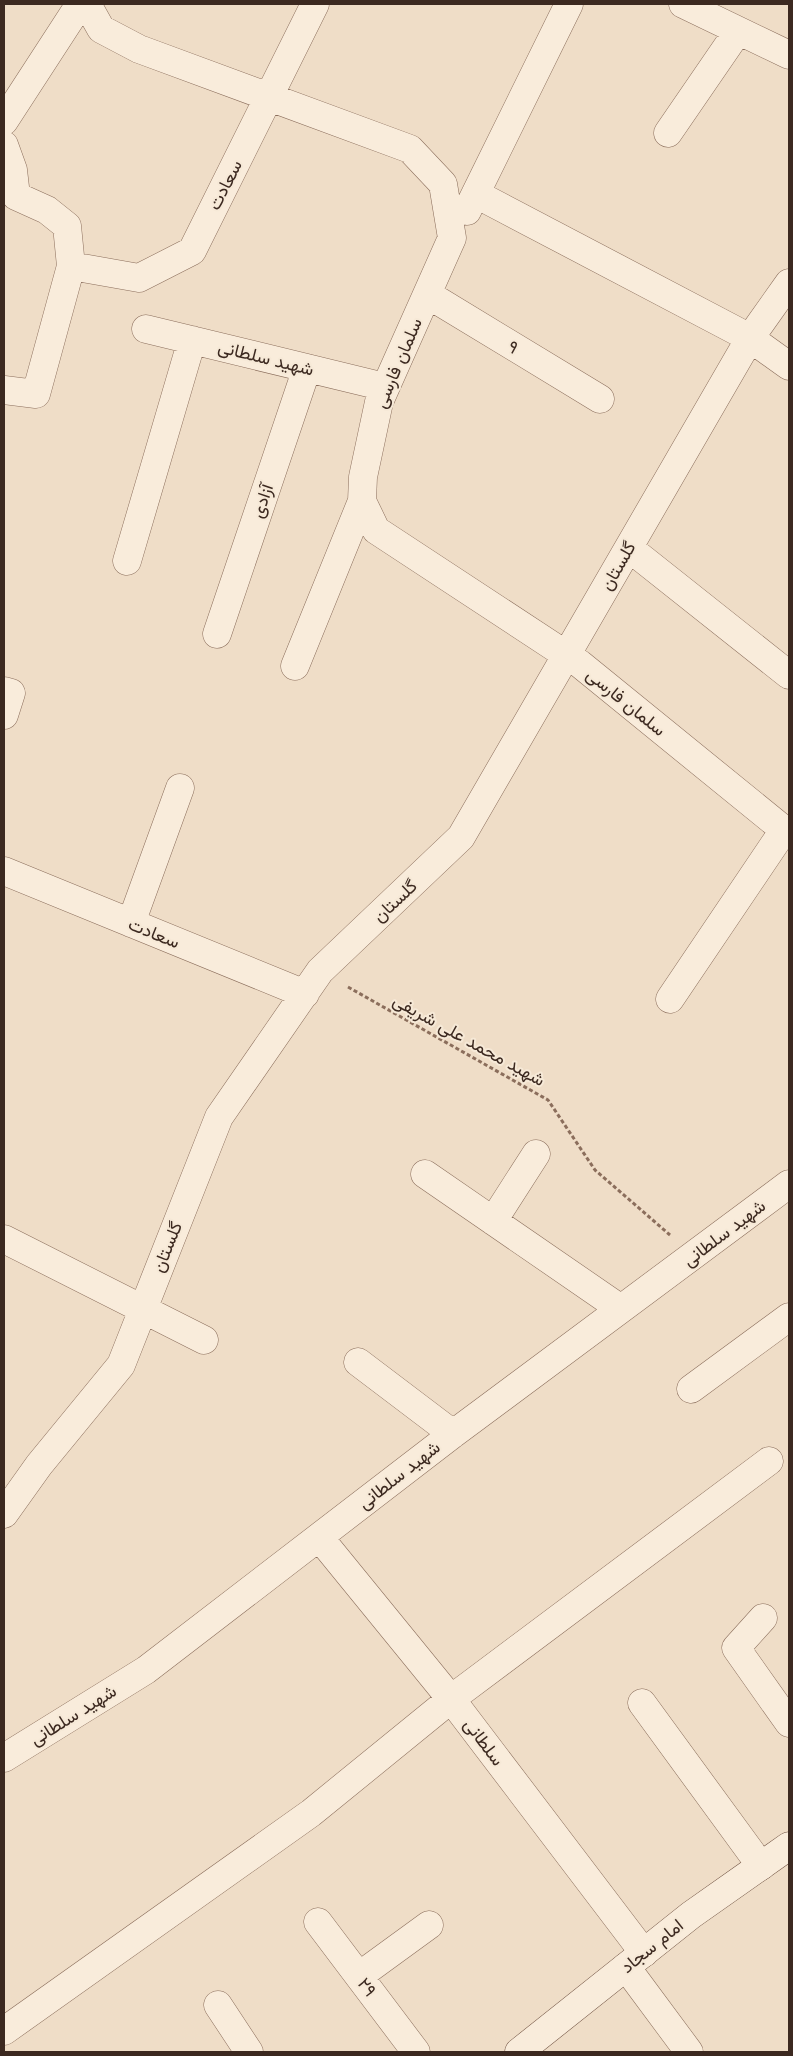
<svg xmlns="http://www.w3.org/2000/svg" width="793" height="2056" viewBox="0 0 793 2056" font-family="'Libre Baskerville',Vazirmatn,serif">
<rect width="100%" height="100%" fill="#efddc7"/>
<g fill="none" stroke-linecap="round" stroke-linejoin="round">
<defs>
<path id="street" d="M 87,4 L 101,29 L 139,49 L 410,149 L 443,184 L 452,238 L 379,402 L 363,477 L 362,501 L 376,530 L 580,664 L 789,834
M 683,4 L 789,55
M 4,121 L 80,4
M 668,133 L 738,31
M 4,145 L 13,170 L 16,196 L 47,210 L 67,226 L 71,266 L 36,394 L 4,390
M 476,194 L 750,338 L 789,366
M 467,211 L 569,4
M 71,266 L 139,278 L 192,251 L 315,4
M 427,294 L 600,399
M 146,329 L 385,387
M 629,548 L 789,675
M 127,561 L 192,340
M 217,634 L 307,368
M 295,666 L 362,501
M 4,691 L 11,693 L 4,715
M 4,871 L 305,994
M 131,923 L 180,788
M 670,999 L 784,830
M 425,1174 L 621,1309
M 493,1221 L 536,1154
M 4,1239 L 204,1340
M 358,1362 L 453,1434
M 691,1389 L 789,1317
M 4,1514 L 39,1465 L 121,1365 L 219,1117 L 320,971 L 461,837 L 750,338 L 789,283
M 319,1537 L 451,1699 L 644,1953
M 763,1618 L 736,1648 L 789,1723
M 642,1703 L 761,1866
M 4,1758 L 146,1670 L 453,1434 L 789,1184
M 318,1922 L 416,2052
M 626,1967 L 689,2052
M 359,1976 L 429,1925
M 218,2005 L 249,2052
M 4,2031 L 311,1813 L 451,1699 L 769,1461"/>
<path id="secondary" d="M 519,2052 L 691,1915 L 789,1846"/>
</defs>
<!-- street casing -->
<use href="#street" stroke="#8b6e5c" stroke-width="29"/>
<!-- secondary casing -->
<use href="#secondary" stroke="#6d4f3f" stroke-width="29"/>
<!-- path -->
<path stroke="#8b6e5c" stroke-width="3" stroke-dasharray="4 2.5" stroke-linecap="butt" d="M 348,987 L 548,1100 L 595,1170 L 670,1235"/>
<!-- street -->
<use href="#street" stroke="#f9ecdb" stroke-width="28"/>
<!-- secondary -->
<use href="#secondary" stroke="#f9ecdb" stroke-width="28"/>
</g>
<g text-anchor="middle" stroke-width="4" stroke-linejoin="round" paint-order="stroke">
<!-- street labels -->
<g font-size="18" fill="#3c2920" stroke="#f6e9d7">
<text transform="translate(225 185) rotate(-63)" y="6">سعادت</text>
<text transform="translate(513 347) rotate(31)" y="6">۹</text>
<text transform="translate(266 358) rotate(14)" y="6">شهید سلطانی</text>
<text transform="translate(398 363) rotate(-67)" y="6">سلمان فارسی</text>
<text transform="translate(262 501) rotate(-71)" y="6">آزادی</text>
<text transform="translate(618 566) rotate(-60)" y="6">گلستان</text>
<text transform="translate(626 702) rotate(39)" y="6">سلمان فارسی</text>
<text transform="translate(395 901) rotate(-43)" y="6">گلستان</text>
<text transform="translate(154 933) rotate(22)" y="6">سعادت</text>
<text transform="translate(469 1040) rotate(29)" y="6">شهید محمد علی شریفی</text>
<text transform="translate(724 1233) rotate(-37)" y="6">شهید سلطانی</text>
<text transform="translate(167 1247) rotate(-68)" y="6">گلستان</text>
<text transform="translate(399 1475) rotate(-38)" y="6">شهید سلطانی</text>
<text transform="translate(73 1715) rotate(-32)" y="6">شهید سلطانی</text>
<text transform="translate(484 1742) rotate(53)" y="6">سلطانی</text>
<text transform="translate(652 1946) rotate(-39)" y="6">امام سجاد</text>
<text transform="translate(367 1987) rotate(53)" y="6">۲۹</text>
</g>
</g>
<!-- border -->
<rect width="793" height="2056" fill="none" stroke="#3c2920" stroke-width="10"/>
</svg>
